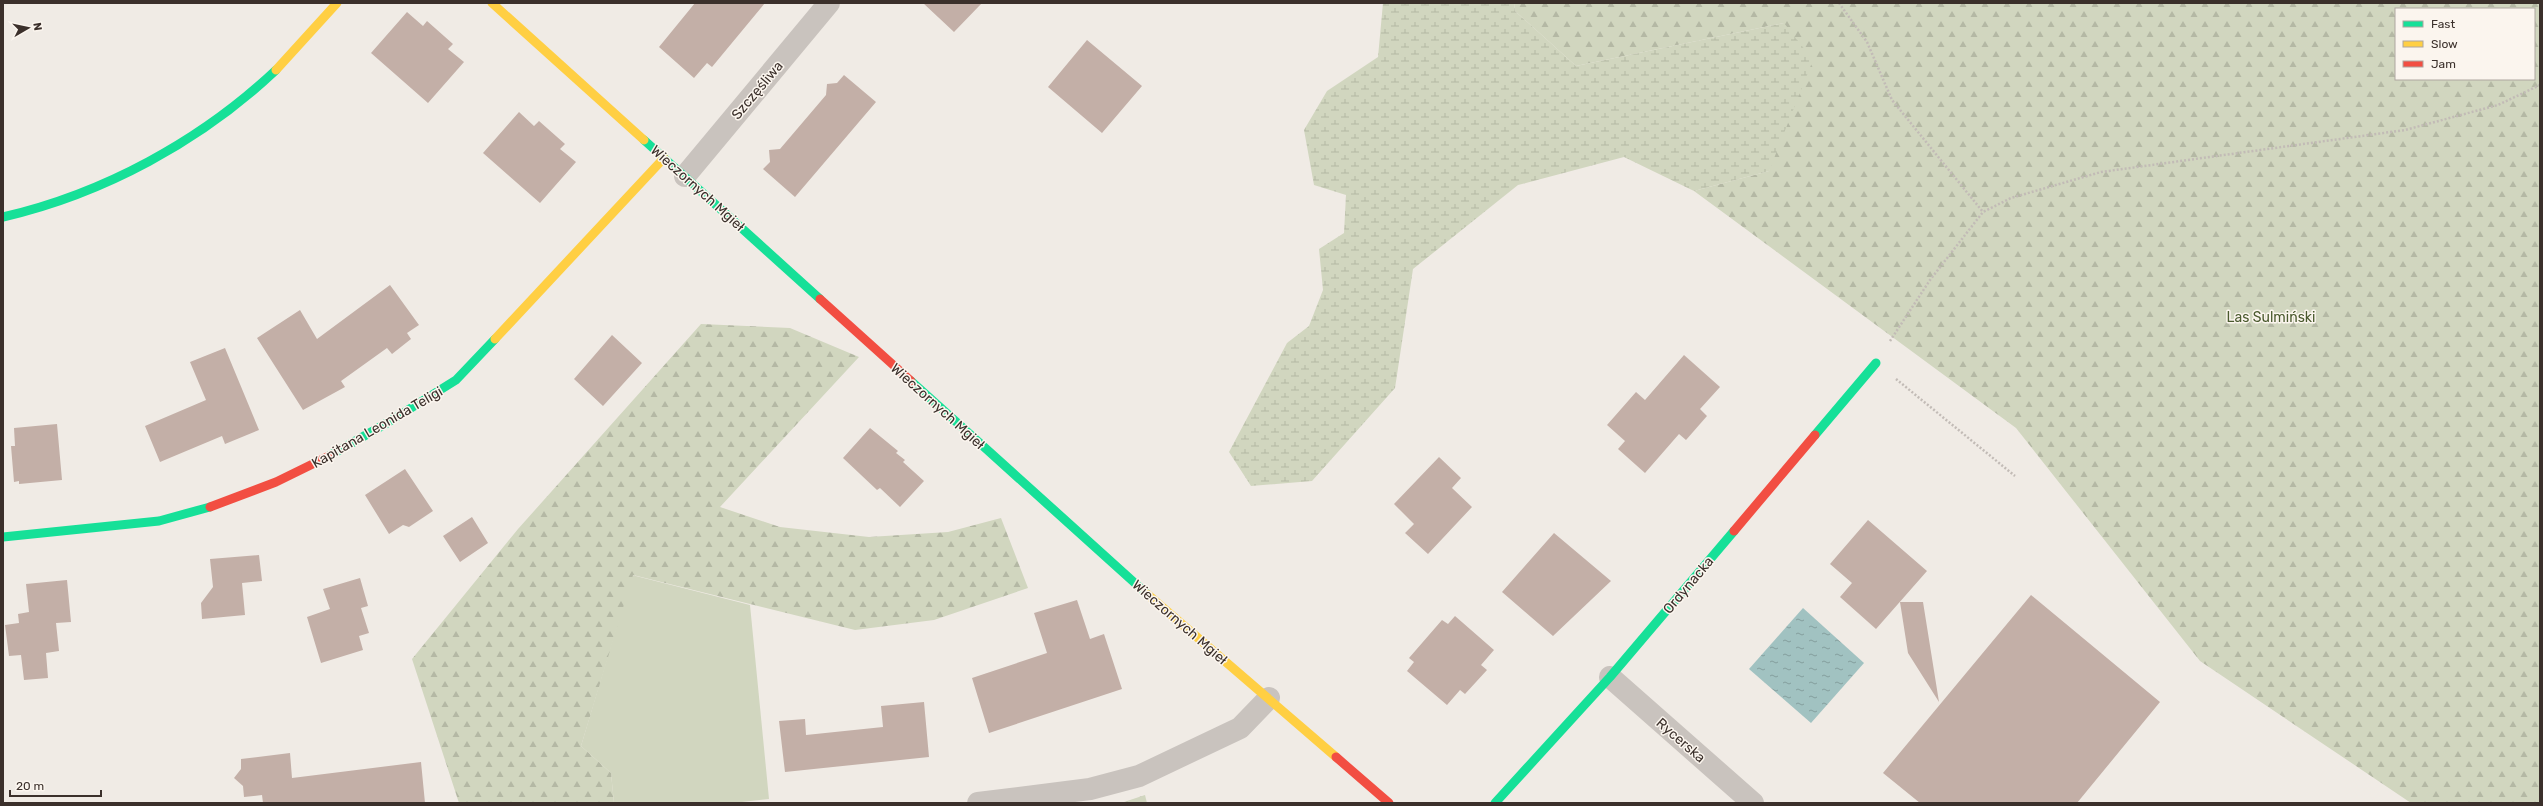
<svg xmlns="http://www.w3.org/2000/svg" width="2543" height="806" viewBox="0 0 2543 806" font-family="Rubik,sans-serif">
<defs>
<pattern id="forest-firs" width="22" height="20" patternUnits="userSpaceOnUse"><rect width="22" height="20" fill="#d1d6bf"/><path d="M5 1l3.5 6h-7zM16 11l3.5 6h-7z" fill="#b4b8a4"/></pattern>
<pattern id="wetland-marsh" width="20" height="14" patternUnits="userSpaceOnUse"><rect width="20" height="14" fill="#d1d6bf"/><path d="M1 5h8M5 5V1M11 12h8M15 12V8" fill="none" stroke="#b4b8a4"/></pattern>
<pattern id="water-ripples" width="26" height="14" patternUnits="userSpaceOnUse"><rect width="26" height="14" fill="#a1c2c1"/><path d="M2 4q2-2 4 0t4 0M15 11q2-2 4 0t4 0" fill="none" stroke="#849e9d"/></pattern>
</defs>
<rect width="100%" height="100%" fill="#f0ebe5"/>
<!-- grass -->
<path fill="#d1d6bf" d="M 632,575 L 750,605 L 769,799 L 733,803 L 614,803 L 611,773 L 581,746 Z"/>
<!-- forest -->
<path fill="url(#forest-firs)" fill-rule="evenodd" d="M 1514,3 L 2540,3 L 2540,803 L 2411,803 L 2200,661 L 2016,428 L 1694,191 L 1769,171 L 1784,23 L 1576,66 L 1515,11 ZM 2396,9 L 2534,9 L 2534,79 L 2396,79 Z
M 701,324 L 790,328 L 859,357 L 720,507 L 780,527 L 869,537 L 948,532 L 1001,518 L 1028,588 L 934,620 L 855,630 L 633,575 L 581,746 L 611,773 L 614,803 L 459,803 L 412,659 L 518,529 Z
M 1145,795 L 1147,803 L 1121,803 Z"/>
<!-- wetland -->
<path fill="url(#wetland-marsh)" d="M 1383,3 L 1514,3 L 1515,11 L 1576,66 L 1784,23 L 1813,60 L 1769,171 L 1694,191 L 1624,157 L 1518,185 L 1413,269 L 1395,388 L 1312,481 L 1251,486 L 1229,452 L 1287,343 L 1309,326 L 1323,290 L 1319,249 L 1344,233 L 1346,195 L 1314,185 L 1304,130 L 1327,91 L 1378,57 Z"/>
<!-- water -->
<path fill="url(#water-ripples)" d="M 1803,608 L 1864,663 L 1811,723 L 1749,669 Z"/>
<!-- building -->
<path fill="#c3afa7" d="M 695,3 L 765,3 L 712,67 L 707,63 L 694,78 L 659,47 Z
M 923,3 L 982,3 L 954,32 Z
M 407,12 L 423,26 L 427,21 L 453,44 L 448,49 L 464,62 L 428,103 L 371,53 Z
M 1087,40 L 1142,86 L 1102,133 L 1048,87 Z
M 844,75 L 876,102 L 795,197 L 763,169 L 770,162 L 769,150 L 780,149 L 826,95 L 827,84 L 837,83 Z
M 519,112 L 534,126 L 539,121 L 565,144 L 560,149 L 576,162 L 540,203 L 483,153 Z
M 390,285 L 419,325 L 407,333 L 411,339 L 392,354 L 387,348 L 341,381 L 345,387 L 303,410 L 257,338 L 300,310 L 317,339 Z
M 612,335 L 642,363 L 603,406 L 574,379 Z
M 225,348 L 259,430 L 225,444 L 222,436 L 160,462 L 145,426 L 206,400 L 190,362 Z
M 1684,355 L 1720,387 L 1700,409 L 1707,416 L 1686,440 L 1679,434 L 1645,473 L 1618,449 L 1625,441 L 1607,425 L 1636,392 L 1645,400 Z
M 57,424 L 62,480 L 19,484 L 19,481 L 14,482 L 11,446 L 15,446 L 14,428 Z
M 870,428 L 898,451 L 896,453 L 905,460 L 903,462 L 924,481 L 900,507 L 880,488 L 877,490 L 843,458 Z
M 1439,457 L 1461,478 L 1452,488 L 1472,507 L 1428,554 L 1405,533 L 1414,524 L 1394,504 Z
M 405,469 L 433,511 L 409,527 L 403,525 L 389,534 L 365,495 Z
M 472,517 L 488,543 L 460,562 L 443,536 Z
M 1868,520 L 1927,571 L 1876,629 L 1840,597 L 1852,583 L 1830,564 Z
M 1554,533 L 1611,581 L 1553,636 L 1502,592 Z
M 259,555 L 262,581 L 242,583 L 245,615 L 202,619 L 201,603 L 213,587 L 210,559 Z
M 360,578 L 368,606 L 361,608 L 369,633 L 359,636 L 363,650 L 321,663 L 307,617 L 330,609 L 323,589 Z
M 67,580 L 71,622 L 56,623 L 59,651 L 46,653 L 48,678 L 24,680 L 21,655 L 9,656 L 5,625 L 19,623 L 18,614 L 29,612 L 26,584 Z
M 2031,595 L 2160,702 L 2077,803 L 1920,803 L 1883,773 Z
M 1077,600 L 1090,639 L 1104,634 L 1122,689 L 989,733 L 972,678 L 1047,653 L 1034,613 Z
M 1900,602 L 1923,602 L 1939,702 L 1908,653 Z
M 1455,616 L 1494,650 L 1481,665 L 1487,670 L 1465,694 L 1460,690 L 1447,705 L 1407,671 L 1414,662 L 1409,658 L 1442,620 L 1448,624 Z
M 924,702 L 929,757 L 785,772 L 779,721 L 805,719 L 806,735 L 883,727 L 881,706 Z
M 290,753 L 292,778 L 421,762 L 425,803 L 263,803 L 262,795 L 244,797 L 243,786 L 234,778 L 241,769 L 241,759 Z"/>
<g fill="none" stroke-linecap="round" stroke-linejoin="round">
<!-- path -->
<path stroke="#c2bbb6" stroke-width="2.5" stroke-dasharray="2 2" stroke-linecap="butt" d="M 1839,3 L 1867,42 L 1892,100 L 1983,212
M 1890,341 L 1930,280 L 1983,212 L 2011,198 L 2101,172 L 2405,130 L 2498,105 L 2540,85
M 1896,379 L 2015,476"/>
<!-- street -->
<path stroke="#c9c3be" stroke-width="22" d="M 685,176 L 829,3
M 1610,677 L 1753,803
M 978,803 L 1090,789 L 1139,776 L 1240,728 L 1269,698"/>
<!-- fast -->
<path stroke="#16e098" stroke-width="9" d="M 644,140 L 820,299
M 3,217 C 103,194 201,141 276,70
M 911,381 L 1147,594
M 1815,435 L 1876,363
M 329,456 L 387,423 L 456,380 L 495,339
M 3,537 L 159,521 L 210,507
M 1495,803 L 1610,677 L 1734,531"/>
<!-- slow -->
<path stroke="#ffcf43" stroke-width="9" d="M 492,3 L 644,140
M 276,70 L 337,3
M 495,339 L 664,158
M 1147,594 L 1336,757"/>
<!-- jam -->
<path stroke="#f24e42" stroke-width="9" d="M 820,299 L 911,381
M 210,507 L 276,482 L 329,456
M 1734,531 L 1815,435
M 1336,757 L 1389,803"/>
</g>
<g text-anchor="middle" stroke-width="3" stroke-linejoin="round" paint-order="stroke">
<!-- street labels -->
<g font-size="14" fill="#3b302b" stroke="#fbf5ee">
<text transform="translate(757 90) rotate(-50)" y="5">Szczęśliwa</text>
<text transform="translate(698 188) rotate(42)" y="5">Wieczornych Mgieł</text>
<text transform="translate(938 406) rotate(42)" y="5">Wieczornych Mgieł</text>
<text transform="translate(377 427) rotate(-30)" y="5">Kapitana Leonida Teligi</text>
<text transform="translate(1688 585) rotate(-50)" y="5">Ordynacka</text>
<text transform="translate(1180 622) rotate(41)" y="5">Wieczornych Mgieł</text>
<text transform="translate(1681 740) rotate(41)" y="5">Rycerska</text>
</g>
<!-- park labels -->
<g font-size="14" fill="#4a5a2e" stroke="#fbf5ee">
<text x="2271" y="322">Las Sulmiński</text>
</g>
</g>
<!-- border -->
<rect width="2543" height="806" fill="none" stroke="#3b302b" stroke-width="8"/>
<!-- legend -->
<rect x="2395" y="8" width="140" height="72" fill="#fbf5ee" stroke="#aea6a0"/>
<rect x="2403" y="21" width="20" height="6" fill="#16e098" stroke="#aea6a0"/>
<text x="2431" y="28" font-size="12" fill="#3b302b">Fast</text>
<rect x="2403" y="41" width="20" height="6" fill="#ffcf43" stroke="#aea6a0"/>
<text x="2431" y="48" font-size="12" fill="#3b302b">Slow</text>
<rect x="2403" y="61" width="20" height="6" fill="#f24e42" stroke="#aea6a0"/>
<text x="2431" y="68" font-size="12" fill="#3b302b">Jam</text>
<!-- north arrow -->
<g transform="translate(28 28) rotate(81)" stroke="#fbf5ee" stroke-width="3" paint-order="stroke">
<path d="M0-3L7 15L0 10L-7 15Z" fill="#3b302b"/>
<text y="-6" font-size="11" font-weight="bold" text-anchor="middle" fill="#3b302b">N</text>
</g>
<!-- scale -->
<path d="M10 790v6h91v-6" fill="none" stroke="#3b302b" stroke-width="2"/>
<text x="16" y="790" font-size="12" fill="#3b302b" stroke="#fbf5ee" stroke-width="3" paint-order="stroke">20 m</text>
</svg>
